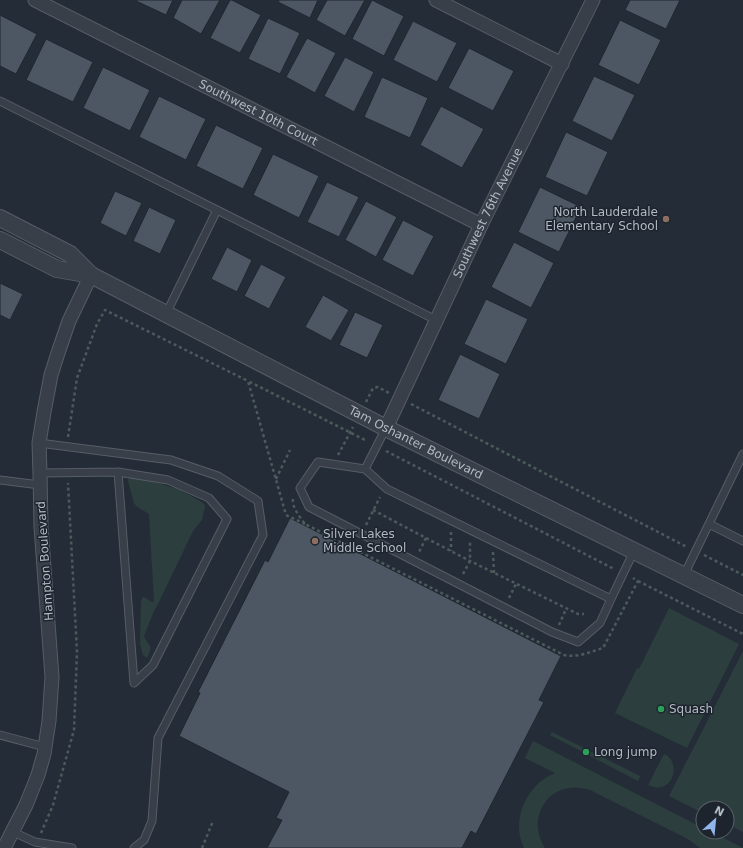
<svg xmlns="http://www.w3.org/2000/svg" width="743" height="848" viewBox="0 0 743 848" font-family="'DejaVu Sans',sans-serif">
<rect width="100%" height="100%" fill="#242d37"/>
<!-- green -->
<path fill="#2c3e3e" d="M 133,476 L 154,482 L 178,489 L 200,501 L 204,504 L 205,506 L 202,520 L 193,531 L 159,602 L 154,611 L 144,636 C 149,647 154,645 147,658 L 143,655 L 140,644 L 141,602 L 142,598 L 144,597 L 152,602 L 154,602 L 149,514 L 136,506 L 134,503 L 128,481 L 129,477 Z
M 669,608 L 739,644 L 687,748 L 615,713 L 637,668 L 639,669 Z
M 743,651 L 743,832 L 727,824 L 727,808 L 703,808 L 703,813 L 669,796 Z
M 552,732 L 640,776 L 638,781 L 550,735 Z
M 533,741 L 703,828 L 703,832 L 712,832 L 743,848 L 700,848 L 688,839 L 590,790 C 552,777 524,815 545,848 L 524,848 C 512,824 523,794 544,779 C 547,777 551,775 555,773 L 525,758 Z
M 664,754 C 682,761 674,797 648,785 Z"/>
<!-- building -->
<path fill="#4d5763" stroke="#1f262f" d="M 137,0 L 173,0 L 166,15 L 136,1 Z
M 182,0 L 220,0 L 201,34 L 173,18 Z
M 230,0 L 232,0 L 261,15 L 240,53 L 210,38 Z
M 279,0 L 318,0 L 310,18 L 278,2 Z
M 327,0 L 365,0 L 345,36 L 316,20 Z
M 372,0 L 404,16 L 384,56 L 352,39 Z
M 630,0 L 680,0 L 666,29 L 625,10 Z
M 0,15 L 37,34 L 16,74 L 0,66 Z
M 268,18 L 300,33 L 280,74 L 248,59 Z
M 620,20 L 661,40 L 639,85 L 598,65 Z
M 413,21 L 457,43 L 437,82 L 393,60 Z
M 307,38 L 336,53 L 315,93 L 286,77 Z
M 46,39 L 93,62 L 73,102 L 26,80 Z
M 469,48 L 514,71 L 493,111 L 448,88 Z
M 345,57 L 374,72 L 354,112 L 324,96 Z
M 103,67 L 150,90 L 130,131 L 83,108 Z
M 594,76 L 635,95 L 612,141 L 572,121 Z
M 382,77 L 428,98 L 410,138 L 364,117 Z
M 159,96 L 206,119 L 186,160 L 139,137 Z
M 441,106 L 484,129 L 462,168 L 420,145 Z
M 216,125 L 263,148 L 243,189 L 196,166 Z
M 566,132 L 608,152 L 587,196 L 545,177 Z
M 273,154 L 319,176 L 299,218 L 253,195 Z
M 327,182 L 359,197 L 339,237 L 307,222 Z
M 540,187 L 581,207 L 559,252 L 518,232 Z
M 115,191 L 142,203 L 126,236 L 100,223 Z
M 366,201 L 397,217 L 376,257 L 345,240 Z
M 149,207 L 176,220 L 160,254 L 133,241 Z
M 403,220 L 434,236 L 413,276 L 382,260 Z
M 514,242 L 554,263 L 531,308 L 491,287 Z
M 227,247 L 252,260 L 237,292 L 211,279 Z
M 261,264 L 286,277 L 269,309 L 244,296 Z
M 0,283 L 23,294 L 10,320 L 0,315 Z
M 323,295 L 349,310 L 331,341 L 305,327 Z
M 486,299 L 528,319 L 506,364 L 464,344 Z
M 355,312 L 383,325 L 367,358 L 339,345 Z
M 460,354 L 500,374 L 479,419 L 438,400 Z
M 290,518 L 561,656 L 539,700 L 544,702 L 476,834 L 471,831 L 462,848 L 267,848 L 282,820 L 276,818 L 289,792 L 179,736 L 200,693 L 198,692 L 265,560 L 268,562 Z"/>
<g fill="none" stroke-linecap="round" stroke-linejoin="round">
<defs>
<path id="service" d="M 0,101 L 436,320
M 166,314 L 217,210
M 386,428 L 365,469 L 318,462 L 300,488 L 309,507 L 552,632 L 578,642 L 600,623 L 611,599 L 634,551
M 39,443 L 171,460 L 218,476 L 258,501 L 263,535 L 158,738 L 152,821 L 144,840 L 134,848
M 365,469 L 387,489 L 611,599
M 40,473 L 118,472 L 168,480 L 209,498 L 227,519 L 153,665 L 134,683 L 118,472
M 0,480 L 40,485
M 709,524 L 743,541
M 684,575 L 743,454
M 0,735 L 45,747
M 13,832 L 35,842 L 72,848"/>
<g id="minor">
<path id="s1" d="M 35,0 L 481,225"/>
<path d="M 436,0 L 562,64"/>
<path id="s2" d="M 386,428 L 481,225 L 593,0"/>
<path d="M 4,848 L 26,805 L 38,775 L 44,754 L 49,721 L 52,677 L 41,527 L 40,473 L 39,443 L 44,412 L 51,375 L 59,350 L 69,321 L 91,275"/>
</g>
<g id="tertiary">
<path d="M 0,218 L 70,254 L 91,275"/>
<path id="s3" d="M 0,240 L 57,269 L 91,275 L 386,428 L 743,605"/>
</g>
</defs>
<!-- service casing -->
<use href="#service" stroke="#565d66" stroke-width="9"/>
<!-- minor casing -->
<use href="#minor" stroke="#565d66" stroke-width="15"/>
<!-- tertiary casing -->
<use href="#tertiary" stroke="#565d66" stroke-width="18"/>
<!-- path -->
<path stroke="#4b5b5c" stroke-width="2.5" stroke-dasharray="3 3" stroke-linecap="butt" d="M 366,402 L 373,388 L 378,387 L 389,393
M 411,404 L 687,547
M 68,437 L 77,378 L 97,324 L 105,310 L 248,381
M 386,451 L 614,569
M 338,455 L 353,427
M 276,479 L 290,450
M 293,499 C 292,508 300,517 305,524 L 564,655 C 577,658 590,652 603,648 L 638,581 L 633,578
M 373,510 L 426,538 L 419,552
M 305,524 L 286,515 L 248,381 L 367,441
M 366,525 L 380,497
M 451,532 L 451,551
M 426,538 L 470,561 L 578,614 L 584,614
M 493,552 L 494,573
M 704,555 L 743,575
M 463,574 L 470,561 L 470,541
M 638,581 L 743,634
M 509,598 L 516,584
M 559,625 L 566,609
M 41,833 L 53,805 L 74,730 L 77,652 L 68,483
M 202,848 L 213,821"/>
<!-- service -->
<use href="#service" stroke="#383f48" stroke-width="7"/>
<!-- minor -->
<use href="#minor" stroke="#383f48" stroke-width="13"/>
<!-- tertiary -->
<use href="#tertiary" stroke="#383f48" stroke-width="16"/>
</g>
<!-- markers -->
<g fill="#8d6e63" stroke="#1d242d" stroke-width="1.5">
<circle cx="666" cy="219" r="4"/>
<circle cx="315" cy="541" r="4"/>
</g>
<g fill="#2e9e5b" stroke="#1d242d" stroke-width="1.5">
<circle cx="661" cy="709" r="4"/>
<circle cx="586" cy="752" r="4"/>
</g>
<g text-anchor="middle" stroke-width="3" stroke-linejoin="round" paint-order="stroke">
<!-- street labels -->
<g font-size="12" fill="#b3bac4" stroke="#1d242d">
<text dy="4" stroke="none"><textPath href="#s1" startOffset="250">Southwest 10th Court</textPath></text>
<text dy="4" stroke="none"><textPath href="#s2" startOffset="238">Southwest 76th Avenue</textPath></text>
<text dy="4" stroke="none"><textPath href="#s3" startOffset="464">Tam Oshanter Boulevard</textPath></text>
<text transform="translate(45 561) rotate(-94)" y="4">Hampton Boulevard</text>
</g>
<!-- poi labels -->
<g font-size="12" fill="#b3bac4" stroke="#1d242d" text-anchor="start">
<text x="658" y="216" text-anchor="end">North Lauderdale<tspan x="658" dy="14">Elementary School</tspan></text>
<text x="323" y="538">Silver Lakes<tspan x="323" dy="14">Middle School</tspan></text>
<text x="669" y="713">Squash</text>
<text x="594" y="756">Long jump</text>
</g>
</g>
<!-- north arrow -->
<g transform="translate(715 820) rotate(27)"><circle r="19" fill="#1d242d" stroke="#596069"/>
<path d="M0-3L7 15L0 10L-7 15Z" fill="#90b6ec"/>
<text y="-6" font-size="11" font-weight="bold" text-anchor="middle" fill="#b3bac4">N</text>
</g>
</svg>
